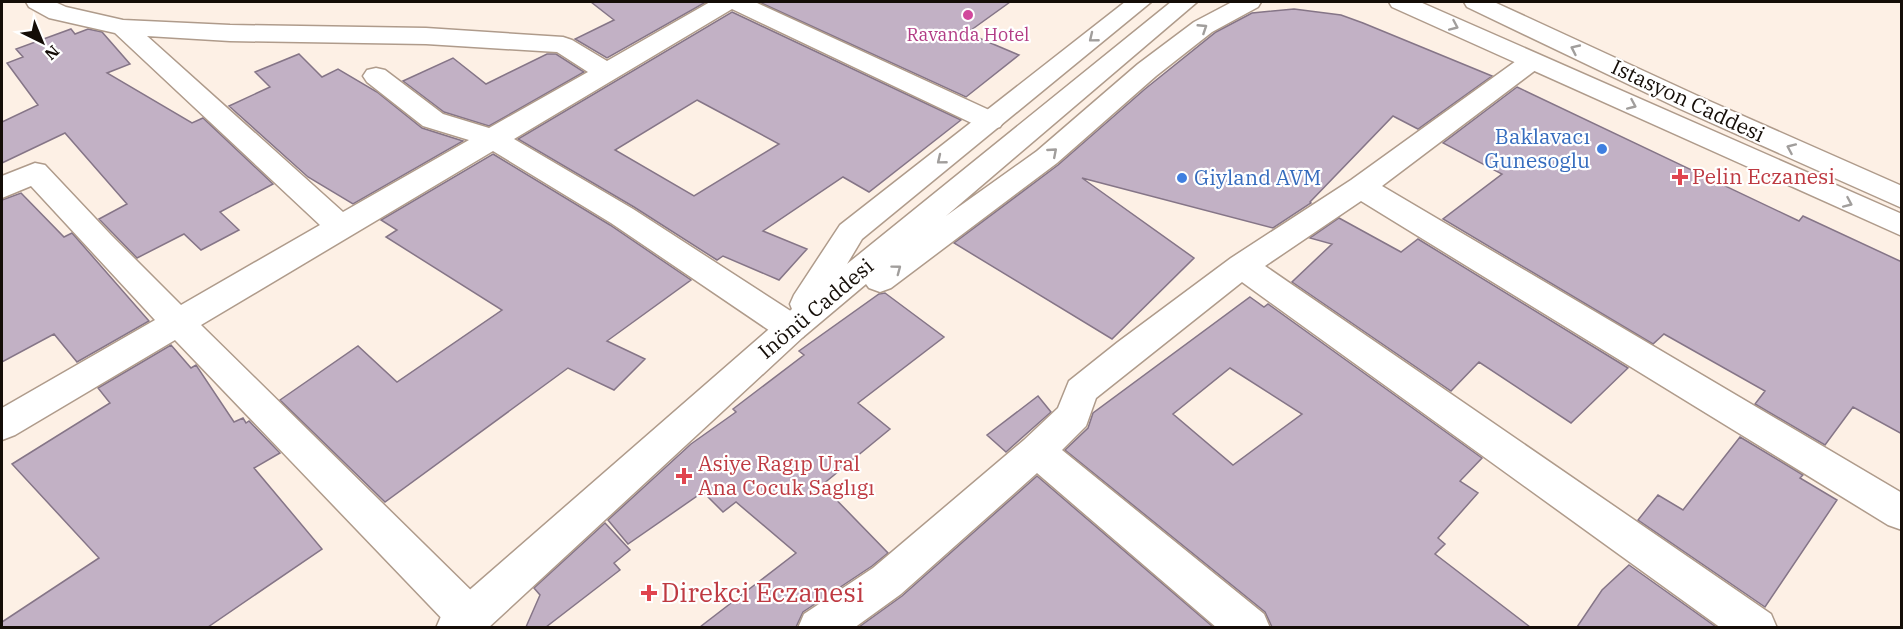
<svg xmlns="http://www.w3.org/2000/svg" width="1903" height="629" viewBox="0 0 1903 629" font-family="'IBM Plex Serif',serif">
<rect width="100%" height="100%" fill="#fdf0e5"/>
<!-- building -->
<path fill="#c2b1c5" stroke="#857587" stroke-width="1.5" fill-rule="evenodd" d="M 591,2 L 706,2 L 607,58 L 575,39 L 614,20 Z
M 759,2 L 1010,2 L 967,33 L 1019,55 L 966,97 Z
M 1294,9 L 1341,15 L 1363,23 L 1492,76 L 1418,129 L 1393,116 L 1310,202 L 1311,203 L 1273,228 L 1082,178 L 1194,258 L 1112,339 L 954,243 L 1058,165 L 1145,89 L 1216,32 L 1252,13 Z
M 732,12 L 961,120 L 869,192 L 843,177 L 763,231 L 807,249 L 779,280 L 723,256 L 717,260 L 634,207 L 518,139 ZM 697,100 L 779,144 L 694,196 L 615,150 Z
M 71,29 L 75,34 L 88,29 L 102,32 L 130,64 L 107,73 L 192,123 L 203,118 L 273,184 L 220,212 L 239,230 L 201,250 L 184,234 L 137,258 L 99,219 L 127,204 L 65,133 L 2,163 L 2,122 L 38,105 L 7,63 L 23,57 L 16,49 Z
M 299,54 L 322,77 L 338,69 L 377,92 L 422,128 L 463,141 L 353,204 L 308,177 L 229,106 L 270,87 L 255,72 Z
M 547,54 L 556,54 L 584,72 L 489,126 L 444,112 L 403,81 L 453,58 L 486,84 Z
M 1517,87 L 1799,221 L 1803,216 L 1902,262 L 1902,434 L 1853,407 L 1825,445 L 1755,404 L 1765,391 L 1664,334 L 1653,344 L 1443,219 L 1502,174 L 1443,143 Z
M 493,154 L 610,225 L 691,280 L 607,341 L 645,359 L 614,390 L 568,368 L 385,502 L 280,400 L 358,346 L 397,382 L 502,310 L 386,237 L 397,230 L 381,220 Z
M 21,193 L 64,237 L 72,233 L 149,321 L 77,362 L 54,334 L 2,362 L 2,200 Z
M 1339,218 L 1401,252 L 1418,239 L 1628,368 L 1571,423 L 1479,362 L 1451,391 L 1292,282 L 1332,244 L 1310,238 Z
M 885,293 L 944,337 L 858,403 L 890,429 L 822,485 L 888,553 L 872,566 L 803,612 L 796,627 L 700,627 L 796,553 L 736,502 L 723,512 L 703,492 L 628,544 L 608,520 L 691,444 L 736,412 L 733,409 L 804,355 L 799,351 L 879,294 Z
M 1250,297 L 1264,307 L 1268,304 L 1482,458 L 1460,481 L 1478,493 L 1438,538 L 1445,544 L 1435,554 L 1530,627 L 1272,627 L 1265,612 L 1065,450 L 1088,428 L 1093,413 ZM 1230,368 L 1302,414 L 1233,465 L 1173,414 Z
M 171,345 L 191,368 L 196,365 L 234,422 L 243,418 L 246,423 L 249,421 L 280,453 L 254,468 L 322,549 L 208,627 L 2,627 L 2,622 L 99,558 L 12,464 L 110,403 L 98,388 Z
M 1038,396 L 1051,412 L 1006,452 L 987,435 Z
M 1740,437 L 1803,475 L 1800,478 L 1837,500 L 1765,607 L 1638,520 L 1658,495 L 1683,510 Z
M 1037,476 L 1213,627 L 859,627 L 902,596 Z
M 605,523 L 630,550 L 614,563 L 620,570 L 546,627 L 526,627 L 540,595 L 534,588 Z
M 1629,565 L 1716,627 L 1577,627 L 1602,590 Z"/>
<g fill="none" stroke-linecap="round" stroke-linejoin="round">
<defs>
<path id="minor" d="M 26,2 L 55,2 L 66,7 L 123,20 L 230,25 L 426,28 L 563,37 L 572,40 L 607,61 L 710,2 L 755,2 L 1000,115 L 1004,121 L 1000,127 L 990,130 L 980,127 L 732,9 L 514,139 L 633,209 L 803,319 L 808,328 L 803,337 L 791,341 L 779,337 L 611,223 L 493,151 L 201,325 L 484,603 L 490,617 L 485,628 L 451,628 L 175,340 L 15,435 L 2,440 L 2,408 L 155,320 L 31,186 L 2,198 L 2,176 L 35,163 L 45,165 L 111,235 L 181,305 L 320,225 L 115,33 L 49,18 L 29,7 ZM 147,36 L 230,41 L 426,44 L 557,52 L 588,72 L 489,128 L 443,114 L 385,70 L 376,68 L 367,70 L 363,76 L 367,82 L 423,126 L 469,140 L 343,212 Z
M 1532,53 L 1541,56 L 1545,61 L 1541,66 L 1382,186 L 1902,493 L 1902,530 L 1888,525 L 1361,201 L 1265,266 L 1771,614 L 1777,628 L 1721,628 L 1242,282 L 1096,398 L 1086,426 L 1062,450 L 1264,614 L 1270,628 L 1217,628 L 1037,473 L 901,594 L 854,628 L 798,628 L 804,614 L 873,568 L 1024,440 L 1058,408 L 1069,381 L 1118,342 L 1231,258 L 1351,180 L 1523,56 Z"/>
<path id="primary" d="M 1125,2 L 1151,2 L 862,239 L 847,264 L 1171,2 L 1197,2 L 946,216 L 1037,151 L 1138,64 L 1194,22 L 1232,2 L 1261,2 L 1258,7 L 1212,32 L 1156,76 L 1057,163 L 891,288 L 880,292 L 869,288 L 866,284 L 803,337 L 488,628 L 436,628 L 442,614 L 792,309 L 790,304 L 794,295 L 840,225 Z
M 1389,2 L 1420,2 L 1902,214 L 1902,236 L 1392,7 Z
M 1464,2 L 1494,2 L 1698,96 L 1902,186 L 1902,208 L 1678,108 L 1467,7 Z"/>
</defs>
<!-- minor casing -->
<use href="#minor" stroke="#af9b8b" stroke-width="3"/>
<!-- primary casing -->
<use href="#primary" stroke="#af9b8b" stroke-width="3"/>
<!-- minor -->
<use href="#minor" fill="#fff" fill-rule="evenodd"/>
<!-- primary -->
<use href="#primary" fill="#fff" fill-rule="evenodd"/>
</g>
<!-- one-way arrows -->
<defs><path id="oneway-chevron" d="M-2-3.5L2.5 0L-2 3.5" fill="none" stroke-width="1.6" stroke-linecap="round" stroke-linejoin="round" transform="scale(1.5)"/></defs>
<g stroke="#a19e9c">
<use href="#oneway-chevron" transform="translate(1454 26) rotate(24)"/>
<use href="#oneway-chevron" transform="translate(1203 28) rotate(-33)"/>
<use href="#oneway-chevron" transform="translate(1093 38) rotate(141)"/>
<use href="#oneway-chevron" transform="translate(1575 49) rotate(-155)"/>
<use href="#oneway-chevron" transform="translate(1632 105) rotate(24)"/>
<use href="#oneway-chevron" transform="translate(1791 148) rotate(-156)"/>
<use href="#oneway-chevron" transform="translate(1053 152) rotate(-41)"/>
<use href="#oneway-chevron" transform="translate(941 160) rotate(141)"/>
<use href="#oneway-chevron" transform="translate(1848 203) rotate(24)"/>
<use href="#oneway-chevron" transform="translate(897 269) rotate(-37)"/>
</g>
<!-- markers -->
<circle fill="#d1479c" stroke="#fff" stroke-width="2" cx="968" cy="15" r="6"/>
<g fill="#3f7fe0" stroke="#fff" stroke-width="2">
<circle cx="1602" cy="149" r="6"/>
<circle cx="1182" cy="178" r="6"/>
</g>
<g fill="#e0444e" stroke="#fff" stroke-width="2">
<path d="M1677 168h6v6h6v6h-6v6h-6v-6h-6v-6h6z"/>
<path d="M681 467h6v6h6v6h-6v6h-6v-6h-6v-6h6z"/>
<path d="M646 584h6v6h6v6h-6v6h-6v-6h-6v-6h6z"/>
</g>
<g text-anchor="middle" stroke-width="4.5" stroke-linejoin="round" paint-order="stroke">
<!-- far-hotel labels -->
<g font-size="18" fill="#b23c85" stroke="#fff">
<text x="968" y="41">Ravanda Hotel</text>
</g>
<!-- street labels -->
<g font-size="21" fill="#140d07" stroke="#fff">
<text transform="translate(1688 101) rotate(25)" y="7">Istasyon Caddesi</text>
<text transform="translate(816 309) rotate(-40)" y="7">Inönü Caddesi</text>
</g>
<!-- shop labels -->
<g font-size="21" fill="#366cbe" stroke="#fff" text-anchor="end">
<text x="1590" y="144">Baklavacı<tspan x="1590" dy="24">Gunesoglu</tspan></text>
<text x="1194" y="185" text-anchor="start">Giyland AVM</text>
</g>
<!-- health labels -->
<g font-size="21" fill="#be3a42" stroke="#fff" text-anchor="start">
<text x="1692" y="184">Pelin Eczanesi</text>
<text x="698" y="471">Asiye Ragıp Ural<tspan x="698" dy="24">Ana Cocuk Saglıgı</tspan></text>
</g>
<!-- near-health labels -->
<g font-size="26" fill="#be3a42" stroke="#fff" text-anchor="start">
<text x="661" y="602">Direkci Eczanesi</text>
</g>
</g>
<!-- border -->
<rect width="1903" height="629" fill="none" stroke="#140d07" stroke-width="6"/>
<!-- north arrow -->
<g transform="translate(42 42) rotate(137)" stroke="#ffffff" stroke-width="4.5" paint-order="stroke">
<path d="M0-4.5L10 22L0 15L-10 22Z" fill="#140d07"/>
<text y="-9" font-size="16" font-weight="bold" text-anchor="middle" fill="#140d07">N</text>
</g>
</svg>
